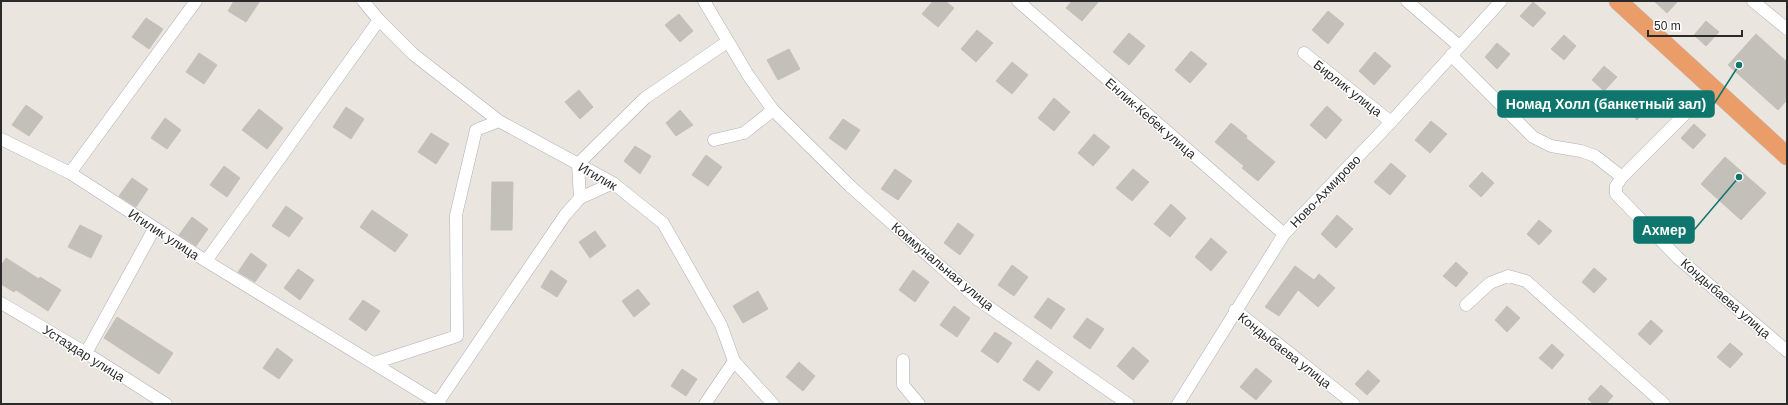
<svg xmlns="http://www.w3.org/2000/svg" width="1788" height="405" viewBox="0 0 1788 405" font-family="Arial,sans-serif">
<rect width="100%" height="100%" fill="#eae5de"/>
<!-- building -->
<path fill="#c3bfb9" stroke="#c6c0b8" d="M 234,1 L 260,1 L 246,22 L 228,11 Z
M 933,1 L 945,1 L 954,8 L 938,27 L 922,14 Z
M 1072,1 L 1099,1 L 1082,21 L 1066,8 Z
M 1654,1 L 1678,1 L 1667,13 Z
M 1533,2 L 1546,13 L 1533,27 L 1520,16 Z
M 1328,11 L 1344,24 L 1328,44 L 1312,30 Z
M 679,14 L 693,31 L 680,42 L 665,25 Z
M 146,18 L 163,29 L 149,49 L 132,37 Z
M 1706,21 L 1719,32 L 1706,46 L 1694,35 Z
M 977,30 L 993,43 L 976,62 L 961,49 Z
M 1129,33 L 1145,46 L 1129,65 L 1113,52 Z
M 1756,34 L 1787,62 L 1787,100 L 1778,110 L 1728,65 Z
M 1564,35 L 1576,46 L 1564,60 L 1551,49 Z
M 1497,43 L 1510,54 L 1497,69 L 1485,57 Z
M 789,49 L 800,69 L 778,80 L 767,60 Z
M 1191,51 L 1207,64 L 1190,83 L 1175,70 Z
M 1375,52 L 1391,66 L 1374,85 L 1359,71 Z
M 199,53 L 217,65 L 204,84 L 186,72 Z
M 1012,62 L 1028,75 L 1012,94 L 996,81 Z
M 1604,66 L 1617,77 L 1604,91 L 1592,80 Z
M 579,90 L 593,107 L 580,119 L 565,102 Z
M 1637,95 L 1650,106 L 1637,120 L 1625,109 Z
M 1054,98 L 1070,112 L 1054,131 L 1038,118 Z
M 26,105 L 43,117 L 29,136 L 12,125 Z
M 1327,106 L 1342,120 L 1326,139 L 1310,125 Z
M 346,107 L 364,119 L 351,139 L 333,127 Z
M 259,109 L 283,128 L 267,149 L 242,130 Z
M 680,110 L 693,125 L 676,136 L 666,123 Z
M 165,118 L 181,130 L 167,149 L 151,138 Z
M 843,119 L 860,130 L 846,150 L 829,138 Z
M 1431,121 L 1447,134 L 1430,153 L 1415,140 Z
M 1231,123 L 1247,136 L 1246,138 L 1275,162 L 1258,181 L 1242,168 L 1244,166 L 1215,142 Z
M 1694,124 L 1706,135 L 1693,149 L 1681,138 Z
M 431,133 L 449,144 L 436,164 L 418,152 Z
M 1094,134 L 1110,147 L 1093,166 L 1078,153 Z
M 635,146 L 651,156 L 640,174 L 624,161 Z
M 706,155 L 722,167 L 708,186 L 692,175 Z
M 1725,157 L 1766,193 L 1741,220 L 1701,184 Z
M 1391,163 L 1406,176 L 1390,195 L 1374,182 Z
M 224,166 L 240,178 L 227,197 L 210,185 Z
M 895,169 L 912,181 L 898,200 L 881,189 Z
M 1133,169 L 1149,182 L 1132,201 L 1116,188 Z
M 1482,172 L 1494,183 L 1481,197 L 1469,186 Z
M 132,178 L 148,189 L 136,207 L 119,196 Z
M 492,182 L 513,182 L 512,230 L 491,230 Z
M 1171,204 L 1186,218 L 1170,237 L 1154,224 Z
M 286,206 L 303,218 L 289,237 L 272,226 Z
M 372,210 L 408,235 L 395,252 L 360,227 Z
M 1337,215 L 1353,229 L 1336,248 L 1321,234 Z
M 192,217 L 208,229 L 196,246 L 179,235 Z
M 1539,220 L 1552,231 L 1539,245 L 1527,234 Z
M 958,223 L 974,235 L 960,255 L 944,243 Z
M 80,225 L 102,236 L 91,258 L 68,247 Z
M 595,231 L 606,246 L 590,258 L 579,242 Z
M 1211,238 L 1227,252 L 1211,271 L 1195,257 Z
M 251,253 L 267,265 L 255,282 L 238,272 Z
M 6,258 L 39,279 L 40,277 L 61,290 L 48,311 L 16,290 L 14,292 L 1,284 L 1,266 Z
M 1456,262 L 1468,273 L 1456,287 L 1443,276 Z
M 1012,265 L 1028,277 L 1014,296 L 998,285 Z
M 1295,266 L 1314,280 L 1319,274 L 1335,288 L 1318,307 L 1298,290 L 1279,316 L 1265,307 Z
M 1594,268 L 1607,279 L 1594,293 L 1582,282 Z
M 298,269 L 314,280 L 300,300 L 284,288 Z
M 551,270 L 567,281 L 557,297 L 541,287 Z
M 913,270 L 929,282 L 915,302 L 899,290 Z
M 638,289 L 650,304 L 634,317 L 622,301 Z
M 758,291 L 768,309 L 743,323 L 733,306 Z
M 1048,298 L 1065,309 L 1051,329 L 1034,317 Z
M 363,300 L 380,311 L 366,331 L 349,319 Z
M 954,306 L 970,318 L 957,337 L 940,325 Z
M 1507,306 L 1520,318 L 1507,332 L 1495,320 Z
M 117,317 L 173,353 L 159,374 L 104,338 Z
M 1087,318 L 1104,329 L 1090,349 L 1073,337 Z
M 1651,320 L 1663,331 L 1650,345 L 1638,334 Z
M 995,332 L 1012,343 L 998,363 L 981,351 Z
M 1730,343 L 1743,354 L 1730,368 L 1717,357 Z
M 1552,344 L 1564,355 L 1552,369 L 1539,358 Z
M 1133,347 L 1149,361 L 1133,380 L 1117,366 Z
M 277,348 L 293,360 L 279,379 L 263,368 Z
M 1037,360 L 1053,372 L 1039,391 L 1023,380 Z
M 799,362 L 815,376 L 803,391 L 786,377 Z
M 1256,368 L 1272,381 L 1256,400 L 1240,387 Z
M 682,369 L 697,379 L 686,396 L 671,386 Z
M 1368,370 L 1380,381 L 1367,395 L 1355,384 Z
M 1601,385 L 1613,396 L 1606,404 L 1593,404 L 1588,399 Z"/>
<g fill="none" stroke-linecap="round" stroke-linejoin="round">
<defs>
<path id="minor" d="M 196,1 L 70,173 L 206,261 L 440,404
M 363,1 L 379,20 L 413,54 L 499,121 L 613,183 L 663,223 L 721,325 L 734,361 L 773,404
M 704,1 L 748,75 L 773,110 L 850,186 L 977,299 L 1128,404
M 1018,1 L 1284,234
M 1407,1 L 1459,46
M 1753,1 L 1787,29
M 1304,53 L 1391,122
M 1451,55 L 1533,137 L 1551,146 L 1581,151 L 1595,156 L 1622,177
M 1711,88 L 1622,177 L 1616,186 L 1616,194 L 1678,258 L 1787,351
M 1,139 L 70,173
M 714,140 L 744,133 L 773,110
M 580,198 L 578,164 L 645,98 L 727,42
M 206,261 L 379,20
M 1,303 L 86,353 L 166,404
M 1466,305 L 1490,283 L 1508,276 L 1526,281 L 1664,404
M 1235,310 L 1354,404
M 86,353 L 154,229
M 903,360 L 903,385 L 919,404
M 374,363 L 457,336 L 456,215 L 476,130 L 499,121
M 438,402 L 565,215 L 580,198 L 613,183
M 705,404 L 734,361
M 1178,404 L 1284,234 L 1391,122 L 1501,1"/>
<path id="highway" d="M 1618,1 L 1787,156"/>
</defs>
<!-- minor casing -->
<use href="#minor" stroke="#aeb0b9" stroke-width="13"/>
<!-- highway casing -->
<use href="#highway" stroke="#c3c3c3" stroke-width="19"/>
<!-- minor -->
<use href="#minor" stroke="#fff" stroke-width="12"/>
<!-- highway -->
<use href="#highway" stroke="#ea9d69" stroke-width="18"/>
</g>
<g text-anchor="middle" stroke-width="3" stroke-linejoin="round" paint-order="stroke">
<!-- street labels -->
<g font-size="13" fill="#2a2a2a" stroke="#fff">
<text transform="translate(1348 88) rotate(38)" y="5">Бирлик улица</text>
<text transform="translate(1151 118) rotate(41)" y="5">Енлик-Кебек улица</text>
<text transform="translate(598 176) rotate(30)" y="5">Игилик</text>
<text transform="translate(1325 191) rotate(-46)" y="5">Ново-Ахмирово</text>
<text transform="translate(164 234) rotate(33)" y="5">Игилик улица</text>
<text transform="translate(943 266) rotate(40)" y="5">Коммунальная улица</text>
<text transform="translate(1726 298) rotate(41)" y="5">Кондыбаева улица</text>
<text transform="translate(1285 350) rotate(38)" y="5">Кондыбаева улица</text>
<text transform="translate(84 353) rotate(32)" y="5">Устаздар улица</text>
</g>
</g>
<!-- callouts -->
<path fill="none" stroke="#0f766e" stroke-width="1.5" d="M1739 65L1714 104M1739 177L1694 230"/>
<g fill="#0f766e" stroke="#fff" stroke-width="1.5">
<circle cx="1739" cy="65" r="4"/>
<circle cx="1739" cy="177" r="4"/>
</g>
<g fill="#0f766e" stroke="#0f766e" stroke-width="1.5">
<rect x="1498" y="91" width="216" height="26" rx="4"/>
<rect x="1634" y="217" width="60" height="26" rx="4"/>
</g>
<g font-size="14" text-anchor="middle" font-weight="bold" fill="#fff">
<text x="1606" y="109">Номад Холл (банкетный зал)</text>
<text x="1664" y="235">Ахмер</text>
</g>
<!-- border -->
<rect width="1788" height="405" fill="none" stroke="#2a2a2a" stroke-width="4"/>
<!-- scale -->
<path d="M1648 30v6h94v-6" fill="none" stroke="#2a2a2a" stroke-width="2"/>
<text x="1654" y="30" font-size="12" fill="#2a2a2a" stroke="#ffffff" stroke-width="3" paint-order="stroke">50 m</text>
</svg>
